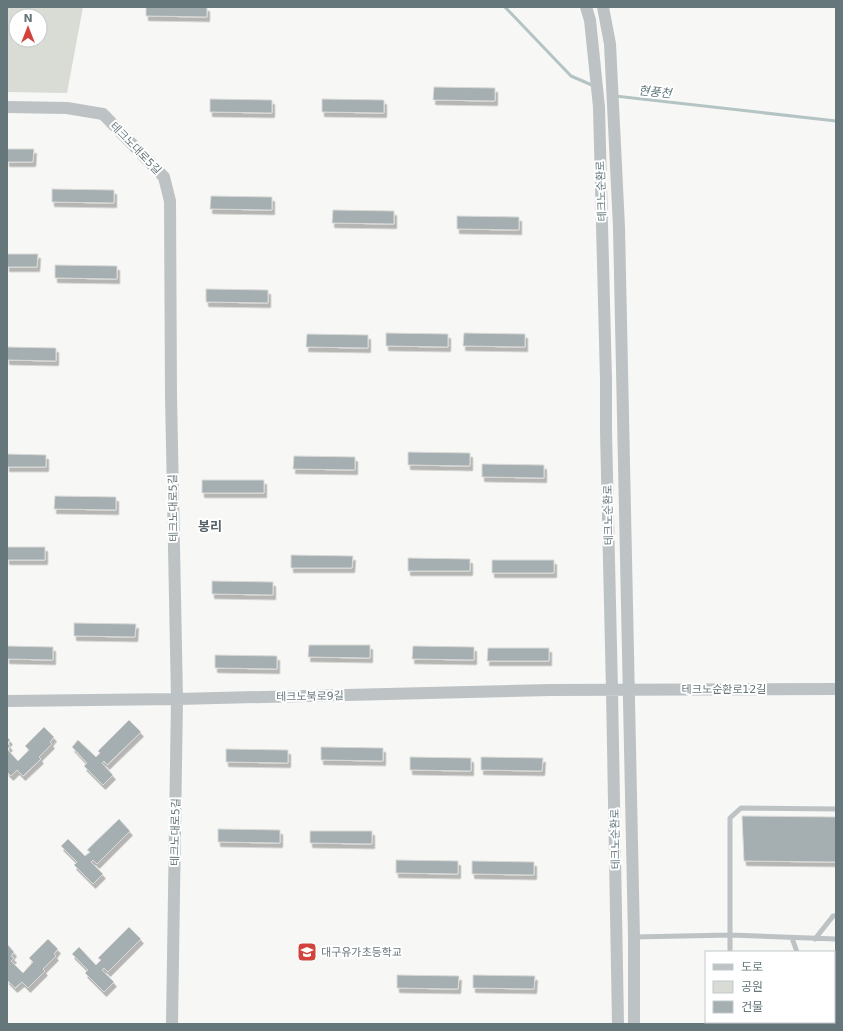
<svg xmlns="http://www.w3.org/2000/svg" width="843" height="1031" viewBox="0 0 843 1031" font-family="'DejaVu Sans','Noto Sans KR',sans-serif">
<defs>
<filter id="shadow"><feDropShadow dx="2.5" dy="4.5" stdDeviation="0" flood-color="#0004"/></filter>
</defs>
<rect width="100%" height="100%" fill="#f7f7f5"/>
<!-- green -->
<path fill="#d8dcd4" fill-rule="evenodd" d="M 7,7 L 83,7 L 67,93 L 7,92 ZM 16,16 L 40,16 L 40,40 L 16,40 Z"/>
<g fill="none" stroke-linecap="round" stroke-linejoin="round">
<!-- stream -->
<path stroke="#b4c3c3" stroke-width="3" d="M 505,7 L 571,76 L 594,86
M 615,96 L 836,121"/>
</g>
<!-- building -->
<path fill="#a5aeb1" stroke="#d9d9d7" filter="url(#shadow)" d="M 146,7 L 207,7 L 207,17 L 146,16 Z
M 434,87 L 495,88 L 495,101 L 433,100 Z
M 210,99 L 272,100 L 272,113 L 210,112 Z
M 322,99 L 384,100 L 384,113 L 322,112 Z
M 7,149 L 34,149 L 33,162 L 7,162 Z
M 52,189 L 114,190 L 114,203 L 52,202 Z
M 211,196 L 272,197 L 272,210 L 210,209 Z
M 333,210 L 394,211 L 394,224 L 332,223 Z
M 457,216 L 519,217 L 519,230 L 457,229 Z
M 7,254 L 38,254 L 37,267 L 7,267 Z
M 55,265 L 117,266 L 117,279 L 55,278 Z
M 206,289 L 268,290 L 268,303 L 206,302 Z
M 386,333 L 448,334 L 448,347 L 386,346 Z
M 464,333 L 525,334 L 525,347 L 463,346 Z
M 307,334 L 368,335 L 368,348 L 306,347 Z
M 7,347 L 56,348 L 56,361 L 7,360 Z
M 408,452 L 470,453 L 470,466 L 408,465 Z
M 7,454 L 46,455 L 46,467 L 7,467 Z
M 294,456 L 355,457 L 355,470 L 293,469 Z
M 482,464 L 544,465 L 544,478 L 482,477 Z
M 202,480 L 264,480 L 264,493 L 202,493 Z
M 55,496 L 116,497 L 116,510 L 54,509 Z
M 7,547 L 45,547 L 45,560 L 7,560 Z
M 291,555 L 353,556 L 352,568 L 291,568 Z
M 408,558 L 470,559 L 470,571 L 408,571 Z
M 492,560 L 554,560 L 554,573 L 492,573 Z
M 212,581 L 273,582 L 273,595 L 212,594 Z
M 74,623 L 136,624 L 135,637 L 74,636 Z
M 309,645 L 370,645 L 370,658 L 308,657 Z
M 7,646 L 53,647 L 53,660 L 7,659 Z
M 413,646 L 474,647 L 474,660 L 412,659 Z
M 488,648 L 549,648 L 549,661 L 487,661 Z
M 215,655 L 277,656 L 277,669 L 215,668 Z
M 129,720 L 141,732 L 107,765 L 104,761 L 102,763 L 113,775 L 103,785 L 84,766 L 87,763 L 72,747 L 78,740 L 96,757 L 100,753 L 98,751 Z
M 44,727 L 54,737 L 50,742 L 52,744 L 39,757 L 41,759 L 23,776 L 17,770 L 11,776 L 7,772 L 7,737 L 10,740 L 7,743 L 10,746 L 7,749 L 18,761 L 29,750 L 25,746 Z
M 321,747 L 383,748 L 383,761 L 321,760 Z
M 226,749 L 288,750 L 288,763 L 226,762 Z
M 410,757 L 471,758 L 471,771 L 410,770 Z
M 481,757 L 543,758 L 542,771 L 481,770 Z
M 742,816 L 836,817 L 836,862 L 744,861 Z
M 119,819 L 130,831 L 97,864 L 93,860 L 91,862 L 103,874 L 93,884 L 74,865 L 77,862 L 61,846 L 68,839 L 85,856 L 90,852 L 87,850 Z
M 218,829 L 280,830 L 280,843 L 218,842 Z
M 310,831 L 372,831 L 372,844 L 310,843 Z
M 396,860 L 458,861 L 458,874 L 396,873 Z
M 472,861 L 534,862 L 534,875 L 472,874 Z
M 129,927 L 141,939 L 108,972 L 104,968 L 102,970 L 114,982 L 104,992 L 85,973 L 88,970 L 72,954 L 79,947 L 96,965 L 101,960 L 98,958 Z
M 48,939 L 58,949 L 54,954 L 56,956 L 43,969 L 45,971 L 28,988 L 22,982 L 15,988 L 7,980 L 7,946 L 8,945 L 14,952 L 11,956 L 14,958 L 11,961 L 23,973 L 33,962 L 29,958 Z
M 397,975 L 459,976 L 458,989 L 397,988 Z
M 473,975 L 535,976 L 534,989 L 473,988 Z"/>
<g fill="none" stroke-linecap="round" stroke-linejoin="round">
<!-- service -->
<path stroke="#bdc2c4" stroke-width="5" d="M 634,937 L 731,935 L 836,939
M 792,938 L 797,952
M 815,939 L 833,916 L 836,916
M 730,952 L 730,818 L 741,808 L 836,809
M 834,1008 L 836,1008"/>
<!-- tertiary -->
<path stroke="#bdc2c4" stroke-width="12" d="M 586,7 L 590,20 L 599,107 L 606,380 L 606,431 L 612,690 L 618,1024
M 603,7 L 610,44 L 619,227 L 634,937 L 634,1024
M 7,107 L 67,108 L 103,114 L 164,177 L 170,201 L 171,395 L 177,699 L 172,1024
M 7,701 L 177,699 L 550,690 L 836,689"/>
</g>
<!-- icons -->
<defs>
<symbol id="school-square" viewBox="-11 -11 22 22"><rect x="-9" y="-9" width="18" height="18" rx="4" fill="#d1433b" stroke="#fff"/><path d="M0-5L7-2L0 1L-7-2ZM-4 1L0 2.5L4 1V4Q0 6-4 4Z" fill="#fff"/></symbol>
</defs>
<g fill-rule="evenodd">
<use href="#school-square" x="296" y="941" width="22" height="22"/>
</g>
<g text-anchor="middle" stroke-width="4" stroke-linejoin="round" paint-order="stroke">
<!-- street labels -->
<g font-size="11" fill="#66777c" stroke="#fff">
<text transform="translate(136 148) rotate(46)" y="4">테크노대로5길</text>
<text transform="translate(601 191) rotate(-92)" y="4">테크노순환로</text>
<text transform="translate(173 508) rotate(-91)" y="4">테크노대로5길</text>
<text transform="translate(608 515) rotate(-91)" y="4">테크노순환로</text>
<text x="724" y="693">테크노순환로12길</text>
<text transform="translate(310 696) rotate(-1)" y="4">테크노북로9길</text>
<text transform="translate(175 832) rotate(-89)" y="4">테크노대로5길</text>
<text transform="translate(615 839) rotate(-91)" y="4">테크노순환로</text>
</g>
<!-- poi labels -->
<g font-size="11" fill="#66777c" stroke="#fff" text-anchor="start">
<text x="321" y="956">대구유가초등학교</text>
</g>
<!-- water labels -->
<g font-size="12" font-style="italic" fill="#607678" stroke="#fff">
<text transform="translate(655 92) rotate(6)" y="4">현풍천</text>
</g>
<!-- quarter labels -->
<g font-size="13" font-weight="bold" fill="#576468" stroke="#fff">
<text x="210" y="531">봉리</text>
</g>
</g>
<!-- border -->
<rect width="843" height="1031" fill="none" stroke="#66777c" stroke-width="16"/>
<!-- legend -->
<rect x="705" y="951" width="130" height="72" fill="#ffffff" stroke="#c2c9cb"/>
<rect x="713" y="964" width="20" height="6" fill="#bdc2c4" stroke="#c2c9cb"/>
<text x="741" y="971" font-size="12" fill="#66777c">도로</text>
<rect x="713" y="981" width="20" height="12" fill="#d8dcd4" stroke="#c2c9cb"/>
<text x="741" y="991" font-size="12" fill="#66777c">공원</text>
<rect x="713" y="1001" width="20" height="12" fill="#a5aeb1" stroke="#c2c9cb"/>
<text x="741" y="1011" font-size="12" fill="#66777c">건물</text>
<!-- north arrow -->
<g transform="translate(28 28)"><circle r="19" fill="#ffffff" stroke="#c2c9cb"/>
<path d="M0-3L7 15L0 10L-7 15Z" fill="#d1433b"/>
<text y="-6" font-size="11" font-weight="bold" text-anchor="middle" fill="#66777c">N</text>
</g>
</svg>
